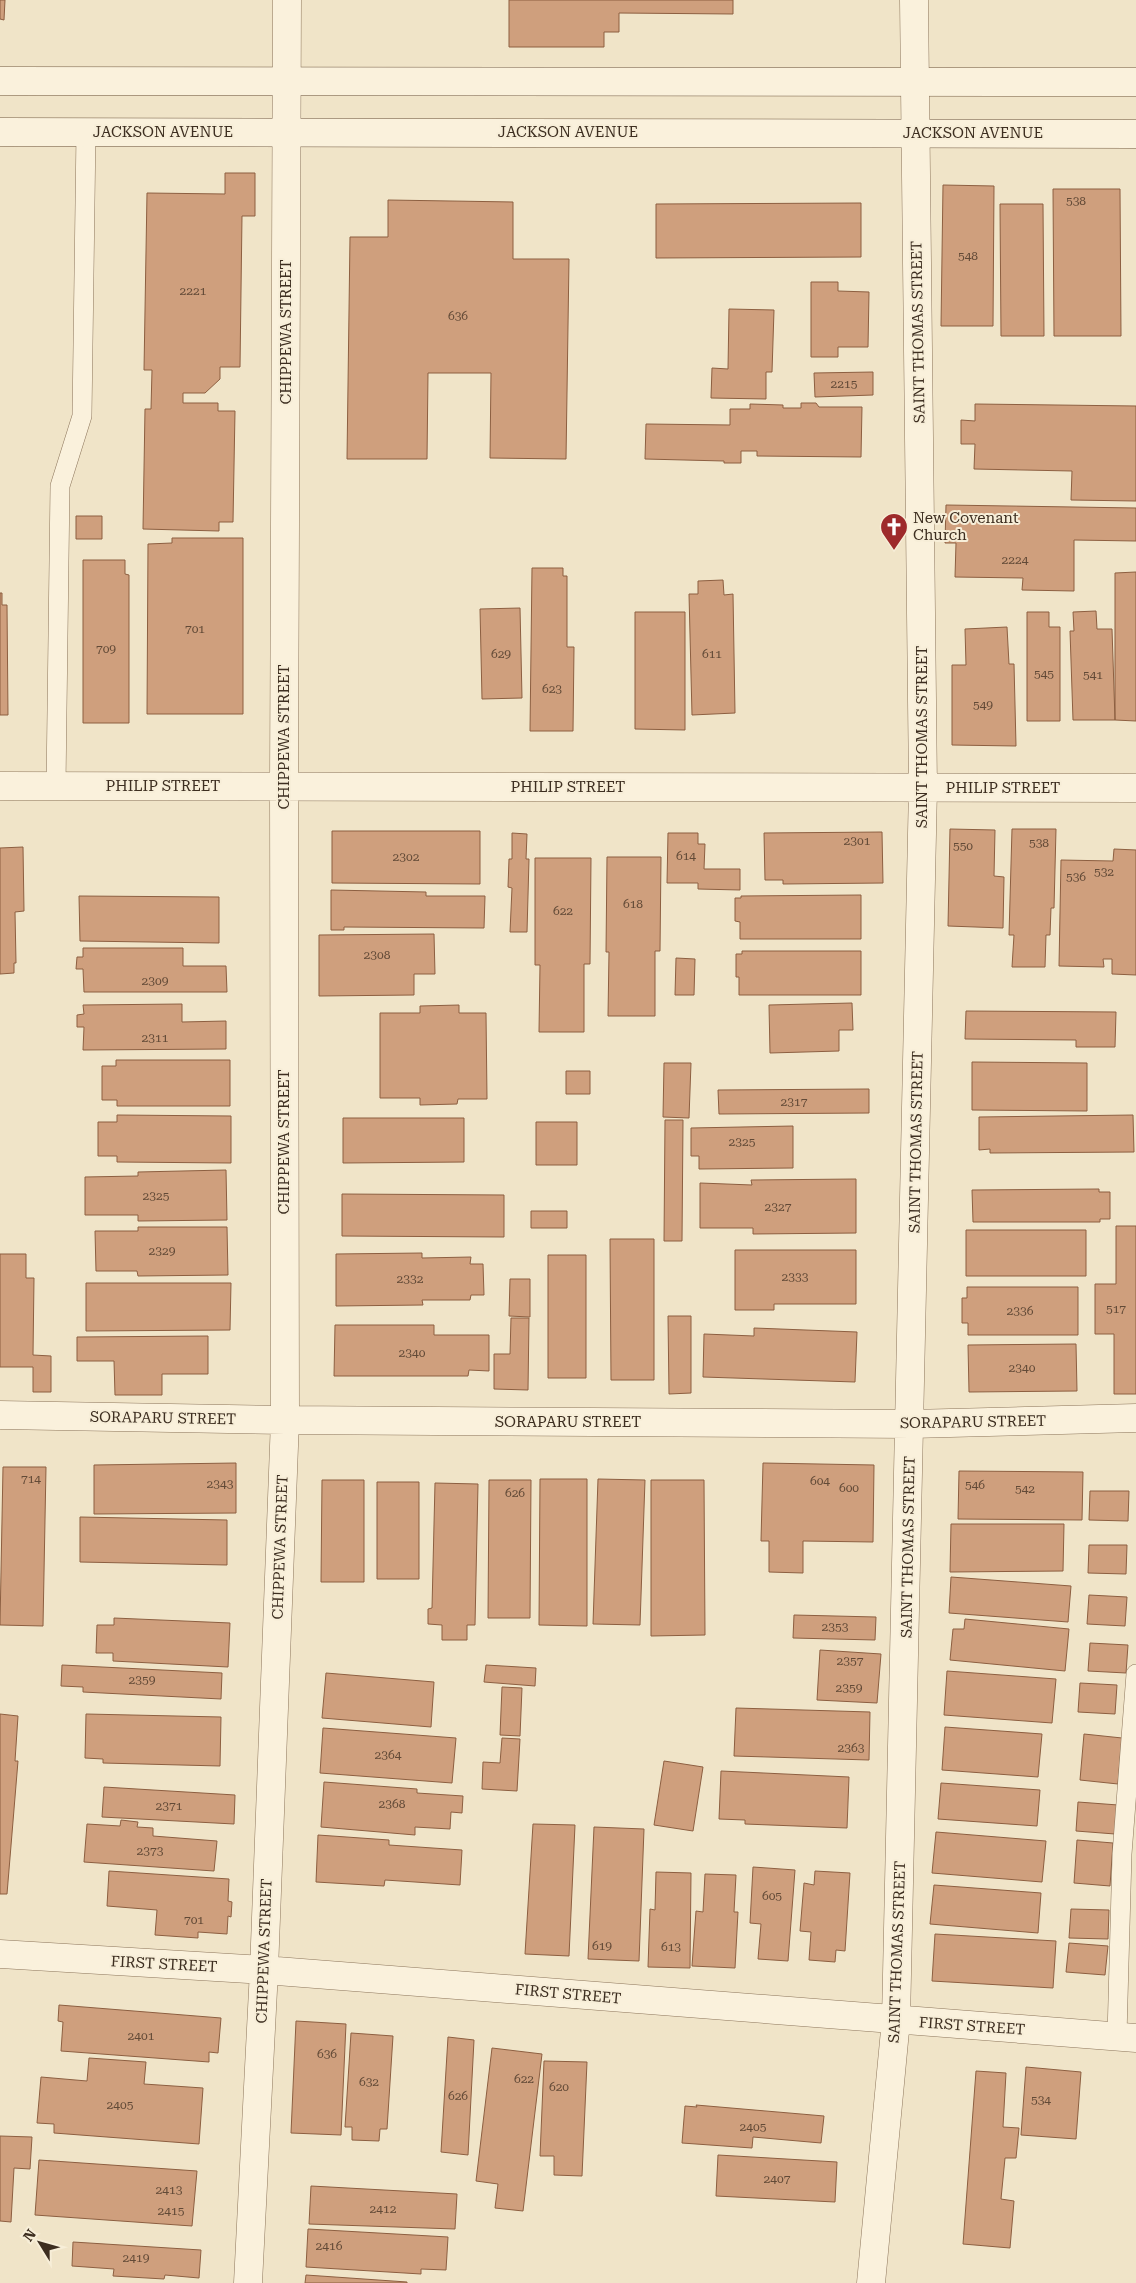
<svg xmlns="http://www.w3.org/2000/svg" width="1136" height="2283" viewBox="0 0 1136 2283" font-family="'Roboto Serif',serif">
<rect width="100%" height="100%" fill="#f0e4c8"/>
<!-- building -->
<path fill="#cf9f7d" stroke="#8d5f41" d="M 0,0 L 5,0 L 4,20 L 0,19 Z
M 509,0 L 733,0 L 733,14 L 619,13 L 619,32 L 604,32 L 604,47 L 509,47 Z
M 225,173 L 255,173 L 255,216 L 242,216 L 240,367 L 220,367 L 220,379 L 205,393 L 183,393 L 183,403 L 218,403 L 218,411 L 235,411 L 233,522 L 219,522 L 219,531 L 143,529 L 145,409 L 151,409 L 152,370 L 144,370 L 147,193 L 225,194 Z
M 943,185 L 994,186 L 993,326 L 941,326 Z
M 1053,189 L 1120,189 L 1121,336 L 1054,336 Z
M 388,200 L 513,202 L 513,259 L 569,259 L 566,459 L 490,458 L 491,373 L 428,373 L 427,459 L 347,459 L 350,237 L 388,237 Z
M 861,203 L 861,257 L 656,258 L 656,204 Z
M 1000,204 L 1043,204 L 1044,336 L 1001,336 Z
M 811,282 L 838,282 L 838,291 L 869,292 L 868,347 L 838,347 L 838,357 L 811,357 Z
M 729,309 L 774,310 L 772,372 L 766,372 L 766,399 L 711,398 L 712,368 L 728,369 Z
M 873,372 L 873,395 L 815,397 L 814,373 Z
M 801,403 L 816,403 L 819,407 L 862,407 L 861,457 L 757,456 L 757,451 L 741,451 L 741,463 L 724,463 L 724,461 L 645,459 L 646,424 L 730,425 L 730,409 L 750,409 L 750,404 L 783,405 L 783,408 L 801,408 Z
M 975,404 L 1136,406 L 1136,501 L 1071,500 L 1072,471 L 974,469 L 975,444 L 961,444 L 961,420 L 975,421 Z
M 946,505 L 1136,508 L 1136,541 L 1074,540 L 1074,591 L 1022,590 L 1023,578 L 955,577 L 956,543 L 945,543 Z
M 76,516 L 102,516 L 102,539 L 76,539 Z
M 172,538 L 243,538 L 243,714 L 147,714 L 148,544 L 172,543 Z
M 83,560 L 125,560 L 125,574 L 129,575 L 129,723 L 83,723 Z
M 532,568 L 563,568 L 563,576 L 567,576 L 567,647 L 574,647 L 573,731 L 530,731 Z
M 1136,572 L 1136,721 L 1115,720 L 1115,573 Z
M 723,580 L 724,595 L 733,594 L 735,713 L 692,715 L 689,594 L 698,594 L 698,581 Z
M 0,593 L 2,593 L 2,605 L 7,605 L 8,715 L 0,715 Z
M 520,608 L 522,698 L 482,699 L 480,609 Z
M 1096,611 L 1097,629 L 1112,629 L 1115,720 L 1073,720 L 1070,631 L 1074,631 L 1073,612 Z
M 635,612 L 685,612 L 685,730 L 635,729 Z
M 1027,612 L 1049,612 L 1049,627 L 1060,627 L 1060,721 L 1027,721 Z
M 1007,627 L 1009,664 L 1014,664 L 1016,746 L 952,745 L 952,665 L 966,665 L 965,629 Z
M 950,829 L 995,830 L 994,876 L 1004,877 L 1003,928 L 948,926 Z
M 1012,829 L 1056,829 L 1054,908 L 1051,908 L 1050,935 L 1046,935 L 1045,967 L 1012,967 L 1014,935 L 1009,935 Z
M 332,831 L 480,831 L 480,884 L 332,883 Z
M 882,832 L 883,883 L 783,884 L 783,880 L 765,880 L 764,833 Z
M 512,833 L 527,834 L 526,859 L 529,859 L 527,932 L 510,932 L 512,888 L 508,887 L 509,859 L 512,859 Z
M 668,833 L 698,833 L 698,844 L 705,844 L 704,869 L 740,869 L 740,890 L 698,889 L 698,883 L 667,883 Z
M 23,847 L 24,911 L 15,912 L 16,963 L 14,963 L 14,973 L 0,974 L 0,848 Z
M 1114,849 L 1136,850 L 1136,975 L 1112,974 L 1112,959 L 1103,959 L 1104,967 L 1059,966 L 1061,860 L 1113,861 Z
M 607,857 L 661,857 L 660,951 L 655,951 L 655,1016 L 608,1016 L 609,952 L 606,952 Z
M 535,858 L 591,858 L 590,964 L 584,964 L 584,1032 L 539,1032 L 540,965 L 535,965 Z
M 331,890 L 426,892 L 426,896 L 485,896 L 484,928 L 344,927 L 344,930 L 331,930 Z
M 861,895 L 861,939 L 740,939 L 740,922 L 735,921 L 735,898 L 741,898 L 741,896 Z
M 79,896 L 219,897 L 219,943 L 80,941 Z
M 434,934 L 435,974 L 414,974 L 414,995 L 319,996 L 319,935 Z
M 83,948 L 183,948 L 183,966 L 226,966 L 227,992 L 84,992 L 83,969 L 76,969 L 77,957 L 83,957 Z
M 742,951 L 861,951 L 861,995 L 739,995 L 739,977 L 736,977 L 736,954 L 742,954 Z
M 676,958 L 695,959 L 694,995 L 675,995 Z
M 852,1003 L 853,1030 L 839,1030 L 839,1051 L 770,1053 L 769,1005 Z
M 182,1004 L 182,1022 L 226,1021 L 226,1049 L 83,1050 L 84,1027 L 77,1027 L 77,1015 L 84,1014 L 83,1005 Z
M 459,1005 L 459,1013 L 486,1013 L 487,1099 L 458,1099 L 457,1104 L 420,1105 L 420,1098 L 380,1098 L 380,1013 L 420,1013 L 420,1006 Z
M 966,1011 L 1116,1012 L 1115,1047 L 1076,1047 L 1076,1040 L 965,1039 Z
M 116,1060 L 230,1060 L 230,1106 L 117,1106 L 117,1100 L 102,1100 L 102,1066 L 116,1066 Z
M 972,1062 L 1087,1063 L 1087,1111 L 972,1110 Z
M 664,1063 L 691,1063 L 689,1118 L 663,1117 Z
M 566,1071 L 590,1071 L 590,1094 L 566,1094 Z
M 869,1089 L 869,1113 L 719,1114 L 718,1090 Z
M 117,1115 L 231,1116 L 231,1163 L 117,1162 L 117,1156 L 98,1156 L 98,1122 L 117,1122 Z
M 1133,1115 L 1134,1152 L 990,1153 L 990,1149 L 979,1150 L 979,1117 Z
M 343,1118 L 464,1118 L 464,1162 L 343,1163 Z
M 665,1120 L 683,1120 L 682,1241 L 664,1241 Z
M 536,1122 L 577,1122 L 577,1165 L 536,1165 Z
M 793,1126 L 793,1168 L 699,1169 L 699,1156 L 691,1156 L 691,1128 Z
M 226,1170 L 227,1220 L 138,1221 L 138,1215 L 85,1215 L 85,1177 L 138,1176 L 138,1172 Z
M 856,1179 L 856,1233 L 753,1234 L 753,1228 L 700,1228 L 700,1183 L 752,1185 L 751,1180 Z
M 1099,1189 L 1099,1192 L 1110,1192 L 1110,1219 L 1100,1219 L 1100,1222 L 973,1222 L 972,1190 Z
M 342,1194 L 504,1195 L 504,1237 L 342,1236 Z
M 531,1211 L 567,1211 L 567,1228 L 531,1228 Z
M 1116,1226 L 1136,1226 L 1136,1394 L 1114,1394 L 1114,1334 L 1095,1334 L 1095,1284 L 1116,1284 Z
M 138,1227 L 227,1227 L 228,1275 L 138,1276 L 137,1271 L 96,1271 L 95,1231 L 138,1231 Z
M 966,1230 L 1086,1230 L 1086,1276 L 966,1276 Z
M 610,1239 L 654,1239 L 654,1380 L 611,1380 Z
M 735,1250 L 856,1250 L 856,1304 L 774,1304 L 774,1310 L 735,1310 Z
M 422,1253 L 422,1258 L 471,1257 L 470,1264 L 483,1264 L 484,1295 L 471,1295 L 470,1300 L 422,1300 L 423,1305 L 336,1306 L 336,1254 Z
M 0,1254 L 26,1254 L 26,1278 L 34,1278 L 33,1355 L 51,1356 L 51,1392 L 33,1392 L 33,1367 L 0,1367 Z
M 548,1255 L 586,1255 L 586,1378 L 548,1378 Z
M 510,1279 L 530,1279 L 530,1317 L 509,1316 Z
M 86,1283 L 231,1283 L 230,1330 L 86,1331 Z
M 967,1287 L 1078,1287 L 1078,1335 L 968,1335 L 968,1323 L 962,1323 L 962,1298 L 967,1298 Z
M 668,1316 L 691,1316 L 691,1393 L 669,1394 Z
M 511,1318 L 529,1318 L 528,1390 L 494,1389 L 494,1354 L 510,1354 Z
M 335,1325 L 434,1325 L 434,1335 L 489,1335 L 489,1371 L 469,1370 L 468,1376 L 334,1376 Z
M 754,1328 L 857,1332 L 855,1382 L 703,1377 L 704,1334 L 754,1336 Z
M 208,1336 L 208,1374 L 162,1374 L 162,1395 L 115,1395 L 114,1361 L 77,1361 L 77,1337 Z
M 1076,1344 L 1077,1391 L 969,1392 L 968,1345 Z
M 236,1463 L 236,1513 L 94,1514 L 94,1465 Z
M 763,1463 L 874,1465 L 873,1542 L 803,1541 L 803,1573 L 769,1572 L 769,1541 L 761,1541 Z
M 3,1467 L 46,1467 L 43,1626 L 0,1625 Z
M 959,1471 L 1083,1472 L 1082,1520 L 958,1519 Z
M 540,1479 L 587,1479 L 587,1626 L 539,1625 Z
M 598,1479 L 645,1480 L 640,1625 L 593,1624 Z
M 322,1480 L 364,1480 L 364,1582 L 321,1582 Z
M 489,1480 L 531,1480 L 530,1618 L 488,1618 Z
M 651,1480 L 704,1480 L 705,1635 L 651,1636 Z
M 377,1482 L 419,1482 L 419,1579 L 377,1579 Z
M 435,1483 L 478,1484 L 475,1625 L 467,1625 L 467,1640 L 442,1640 L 442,1625 L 428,1624 L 428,1609 L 432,1608 Z
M 1090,1491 L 1129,1491 L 1128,1521 L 1089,1520 Z
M 80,1517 L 227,1520 L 227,1565 L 80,1562 Z
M 951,1524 L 1064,1524 L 1063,1571 L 950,1572 Z
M 1089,1545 L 1127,1545 L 1126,1574 L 1088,1573 Z
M 951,1577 L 1071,1586 L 1068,1622 L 949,1613 Z
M 1089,1595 L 1127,1597 L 1125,1626 L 1087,1624 Z
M 794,1615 L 876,1617 L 875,1640 L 793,1638 Z
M 114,1618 L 230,1623 L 228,1667 L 113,1661 L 113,1653 L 96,1653 L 97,1625 L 114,1625 Z
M 965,1619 L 1069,1629 L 1065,1671 L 950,1660 L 953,1629 L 964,1629 Z
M 1090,1643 L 1128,1645 L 1126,1673 L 1088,1671 Z
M 820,1650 L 881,1654 L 877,1703 L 817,1700 Z
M 62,1665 L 222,1673 L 221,1699 L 83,1692 L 83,1687 L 61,1686 Z
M 486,1665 L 536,1668 L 535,1686 L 484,1682 Z
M 947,1671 L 1056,1679 L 1052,1723 L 944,1715 Z
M 326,1673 L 434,1682 L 431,1727 L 322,1718 Z
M 1080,1683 L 1117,1685 L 1115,1714 L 1078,1712 Z
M 502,1687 L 522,1688 L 520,1736 L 500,1735 Z
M 736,1708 L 870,1712 L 869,1760 L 734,1756 Z
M 0,1714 L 18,1716 L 15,1761 L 18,1761 L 7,1894 L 0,1894 Z
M 86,1714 L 221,1717 L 220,1766 L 103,1763 L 103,1759 L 85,1758 Z
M 945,1727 L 1042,1734 L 1038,1777 L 942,1770 Z
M 323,1728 L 456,1738 L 452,1783 L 320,1773 Z
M 1084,1734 L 1122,1738 L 1118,1784 L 1080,1780 Z
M 502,1738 L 520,1739 L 517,1791 L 482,1789 L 483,1762 L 500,1763 Z
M 664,1761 L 703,1767 L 693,1831 L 654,1825 Z
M 721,1771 L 849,1777 L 847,1828 L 745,1824 L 745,1820 L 719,1819 Z
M 324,1782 L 417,1789 L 417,1793 L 463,1796 L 462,1813 L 451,1812 L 450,1829 L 415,1827 L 415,1835 L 321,1827 Z
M 941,1783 L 1040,1790 L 1037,1826 L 938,1819 Z
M 104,1787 L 235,1795 L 234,1824 L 102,1817 Z
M 1078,1802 L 1118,1805 L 1115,1834 L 1076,1831 Z
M 121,1820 L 138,1822 L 137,1827 L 153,1828 L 153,1836 L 217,1841 L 214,1871 L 84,1862 L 87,1824 L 120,1826 Z
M 533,1824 L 575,1825 L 569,1956 L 525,1954 Z
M 594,1827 L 644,1829 L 639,1961 L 588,1959 Z
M 936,1832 L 1046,1841 L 1042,1882 L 932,1873 Z
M 318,1835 L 389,1840 L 389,1845 L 462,1850 L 460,1885 L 385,1880 L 384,1886 L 316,1882 Z
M 1077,1840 L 1113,1843 L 1110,1886 L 1074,1883 Z
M 753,1867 L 795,1870 L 788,1961 L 758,1959 L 761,1924 L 750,1923 Z
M 109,1871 L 229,1879 L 228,1901 L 232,1902 L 231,1917 L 228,1916 L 227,1934 L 198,1932 L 198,1938 L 155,1935 L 157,1910 L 107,1906 Z
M 815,1871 L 850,1873 L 845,1951 L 836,1950 L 835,1962 L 809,1960 L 811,1932 L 800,1931 L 804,1883 L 814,1885 Z
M 656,1872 L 691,1873 L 690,1968 L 648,1967 L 650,1909 L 655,1910 Z
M 705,1874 L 736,1875 L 734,1912 L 738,1912 L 735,1968 L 692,1966 L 696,1911 L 703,1912 Z
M 934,1885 L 1041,1893 L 1038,1933 L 930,1924 Z
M 1071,1909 L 1109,1910 L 1108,1939 L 1069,1938 Z
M 935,1934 L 1056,1941 L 1053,1988 L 932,1981 Z
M 1069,1943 L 1108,1946 L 1105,1975 L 1066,1972 Z
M 59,2005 L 221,2018 L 218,2053 L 209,2052 L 209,2062 L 61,2051 L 63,2022 L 58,2021 Z
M 296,2021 L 346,2024 L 341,2135 L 291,2133 Z
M 351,2033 L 393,2036 L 387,2129 L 380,2129 L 379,2141 L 352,2140 L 352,2127 L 345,2127 Z
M 448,2037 L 474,2040 L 468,2155 L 441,2152 Z
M 492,2048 L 542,2054 L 523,2211 L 495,2208 L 498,2184 L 476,2181 Z
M 89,2058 L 146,2062 L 144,2084 L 203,2088 L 199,2144 L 54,2133 L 54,2124 L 37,2123 L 41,2077 L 87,2081 Z
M 544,2061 L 587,2062 L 582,2176 L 554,2175 L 554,2156 L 540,2156 Z
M 1026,2067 L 1081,2072 L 1076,2139 L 1021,2135 Z
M 976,2071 L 1006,2073 L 1003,2127 L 1019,2128 L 1016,2158 L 1005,2158 L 1001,2199 L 1014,2201 L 1010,2248 L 963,2244 Z
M 696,2105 L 824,2116 L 821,2143 L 753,2137 L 752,2148 L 682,2143 L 685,2106 L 697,2107 Z
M 0,2136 L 32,2137 L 30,2169 L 14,2168 L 11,2222 L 0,2221 Z
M 718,2155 L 837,2162 L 835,2202 L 716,2196 Z
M 39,2160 L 197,2171 L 192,2226 L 35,2215 Z
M 311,2186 L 457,2194 L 455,2229 L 309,2224 Z
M 308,2229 L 448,2237 L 446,2270 L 421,2269 L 421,2274 L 306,2267 Z
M 73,2242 L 201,2250 L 199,2278 L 165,2275 L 164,2279 L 113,2276 L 114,2269 L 72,2266 Z
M 306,2275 L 407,2282 L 407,2283 L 305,2283 Z"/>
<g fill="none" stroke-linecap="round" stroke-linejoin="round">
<defs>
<path id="lane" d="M 56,786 L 60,486 L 82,416 L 86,132
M 1117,2036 L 1122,1854 L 1136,1674"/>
<path id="street" d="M 0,786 L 1136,788
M 0,1415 L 285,1420 L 911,1424 L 1136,1418
M 0,1954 L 264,1970 L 1136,2038
M 248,2283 L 264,1970 L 285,1420 L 284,787 L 287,0
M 871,2283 L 896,2020 L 923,788 L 914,0"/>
<path id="secondary" d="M 0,81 L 1136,82
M 0,132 L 1136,134"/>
</defs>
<!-- lane casing -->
<use href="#lane" stroke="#8d765c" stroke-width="20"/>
<!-- street casing -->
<use href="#street" stroke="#8d765c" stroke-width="29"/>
<!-- secondary casing -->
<use href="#secondary" stroke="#6f573f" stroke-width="29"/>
<!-- lane -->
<use href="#lane" stroke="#faf1dc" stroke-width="19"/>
<!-- street -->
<use href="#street" stroke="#faf1dc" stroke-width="28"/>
<!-- secondary -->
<use href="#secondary" stroke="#faf1dc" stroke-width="28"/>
</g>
<!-- icons -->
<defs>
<symbol id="church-pin" viewBox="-11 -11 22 30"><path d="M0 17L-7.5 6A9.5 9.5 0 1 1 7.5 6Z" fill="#9e2a2b" stroke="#f7eed8"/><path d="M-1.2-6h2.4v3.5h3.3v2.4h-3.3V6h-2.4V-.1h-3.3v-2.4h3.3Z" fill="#fff"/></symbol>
</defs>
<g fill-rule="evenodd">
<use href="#church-pin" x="878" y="511" width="32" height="43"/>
</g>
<g text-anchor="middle" stroke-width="4" stroke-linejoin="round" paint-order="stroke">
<!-- number labels -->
<g font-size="12" fill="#624a37">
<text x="1076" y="205">538</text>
<text x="968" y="260">548</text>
<text x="193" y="295">2221</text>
<text x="458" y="320">636</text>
<text x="844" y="388">2215</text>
<text x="1015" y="564">2224</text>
<text x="195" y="633">701</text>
<text x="106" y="653">709</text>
<text x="501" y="658">629</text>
<text x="712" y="658">611</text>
<text x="1044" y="678">545</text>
<text x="1093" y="679">541</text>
<text x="552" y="693">623</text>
<text x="983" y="709">549</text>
<text x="857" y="845">2301</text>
<text x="1039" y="847">538</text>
<text x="963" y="850">550</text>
<text x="686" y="860">614</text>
<text x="406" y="861">2302</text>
<text x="1104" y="876">532</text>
<text x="1076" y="881">536</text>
<text x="633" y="908">618</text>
<text x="563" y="915">622</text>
<text x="377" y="959">2308</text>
<text x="155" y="985">2309</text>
<text x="155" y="1042">2311</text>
<text x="794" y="1106">2317</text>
<text x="742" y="1146">2325</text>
<text x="156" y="1200">2325</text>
<text x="778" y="1211">2327</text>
<text x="162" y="1255">2329</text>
<text x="795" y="1281">2333</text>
<text x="410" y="1283">2332</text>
<text x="1116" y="1313">517</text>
<text x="1020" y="1315">2336</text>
<text x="412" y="1357">2340</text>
<text x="1022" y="1372">2340</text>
<text x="31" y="1483">714</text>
<text x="820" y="1485">604</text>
<text x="220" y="1488">2343</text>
<text x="975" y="1489">546</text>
<text x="849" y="1492">600</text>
<text x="1025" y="1493">542</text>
<text x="515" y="1497">626</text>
<text x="835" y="1631">2353</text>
<text x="850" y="1665">2357</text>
<text x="142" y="1684">2359</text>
<text x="849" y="1692">2359</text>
<text x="851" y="1752">2363</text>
<text x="388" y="1759">2364</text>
<text x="392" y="1808">2368</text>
<text x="169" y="1810">2371</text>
<text x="150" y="1855">2373</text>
<text x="772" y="1900">605</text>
<text x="194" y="1924">701</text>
<text x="602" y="1950">619</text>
<text x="671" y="1951">613</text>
<text x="141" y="2040">2401</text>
<text x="327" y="2058">636</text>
<text x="524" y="2083">622</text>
<text x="369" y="2086">632</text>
<text x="559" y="2091">620</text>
<text x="458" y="2100">626</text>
<text x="1041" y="2104">534</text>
<text x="120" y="2109">2405</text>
<text x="753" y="2131">2405</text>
<text x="777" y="2183">2407</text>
<text x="169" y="2194">2413</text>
<text x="383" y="2213">2412</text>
<text x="171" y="2215">2415</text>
<text x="329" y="2250">2416</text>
<text x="136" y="2262">2419</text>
</g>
<!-- street labels -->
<g font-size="15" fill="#3d2e20" stroke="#f7eed8">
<text x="163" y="137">JACKSON AVENUE</text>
<text x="568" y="137">JACKSON AVENUE</text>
<text x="973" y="138">JACKSON AVENUE</text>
<text transform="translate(286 332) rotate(-90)" y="5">CHIPPEWA STREET</text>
<text transform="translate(918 332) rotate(-91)" y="5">SAINT THOMAS STREET</text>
<text transform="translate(284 737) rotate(-90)" y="5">CHIPPEWA STREET</text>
<text transform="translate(922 737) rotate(-90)" y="5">SAINT THOMAS STREET</text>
<text x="163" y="791">PHILIP STREET</text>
<text x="568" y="792">PHILIP STREET</text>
<text x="1003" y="793">PHILIP STREET</text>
<text transform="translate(284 1142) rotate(-90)" y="5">CHIPPEWA STREET</text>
<text transform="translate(916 1142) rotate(-89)" y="5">SAINT THOMAS STREET</text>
<text transform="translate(163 1418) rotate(1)" y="5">SORAPARU STREET</text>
<text x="568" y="1427">SORAPARU STREET</text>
<text transform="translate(973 1422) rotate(-1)" y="5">SORAPARU STREET</text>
<text transform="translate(280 1547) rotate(-88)" y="5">CHIPPEWA STREET</text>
<text transform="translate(908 1547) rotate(-89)" y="5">SAINT THOMAS STREET</text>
<text transform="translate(264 1951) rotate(-88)" y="5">CHIPPEWA STREET</text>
<text transform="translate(897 1952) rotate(-88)" y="5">SAINT THOMAS STREET</text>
<text transform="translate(164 1964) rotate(3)" y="5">FIRST STREET</text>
<text transform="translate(568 1994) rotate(5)" y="5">FIRST STREET</text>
<text transform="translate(972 2026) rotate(4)" y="5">FIRST STREET</text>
</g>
<!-- poi labels -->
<g font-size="15" fill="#3d2e20" stroke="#f7eed8" text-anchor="start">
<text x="913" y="523">New Covenant<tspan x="913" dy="17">Church</tspan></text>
</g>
</g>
<!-- north arrow -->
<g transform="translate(40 2243) rotate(307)" stroke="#f7eed8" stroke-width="4" paint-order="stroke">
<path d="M0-4L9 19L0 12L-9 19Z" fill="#3d2e20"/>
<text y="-8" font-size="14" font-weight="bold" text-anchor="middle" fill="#3d2e20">N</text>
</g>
</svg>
